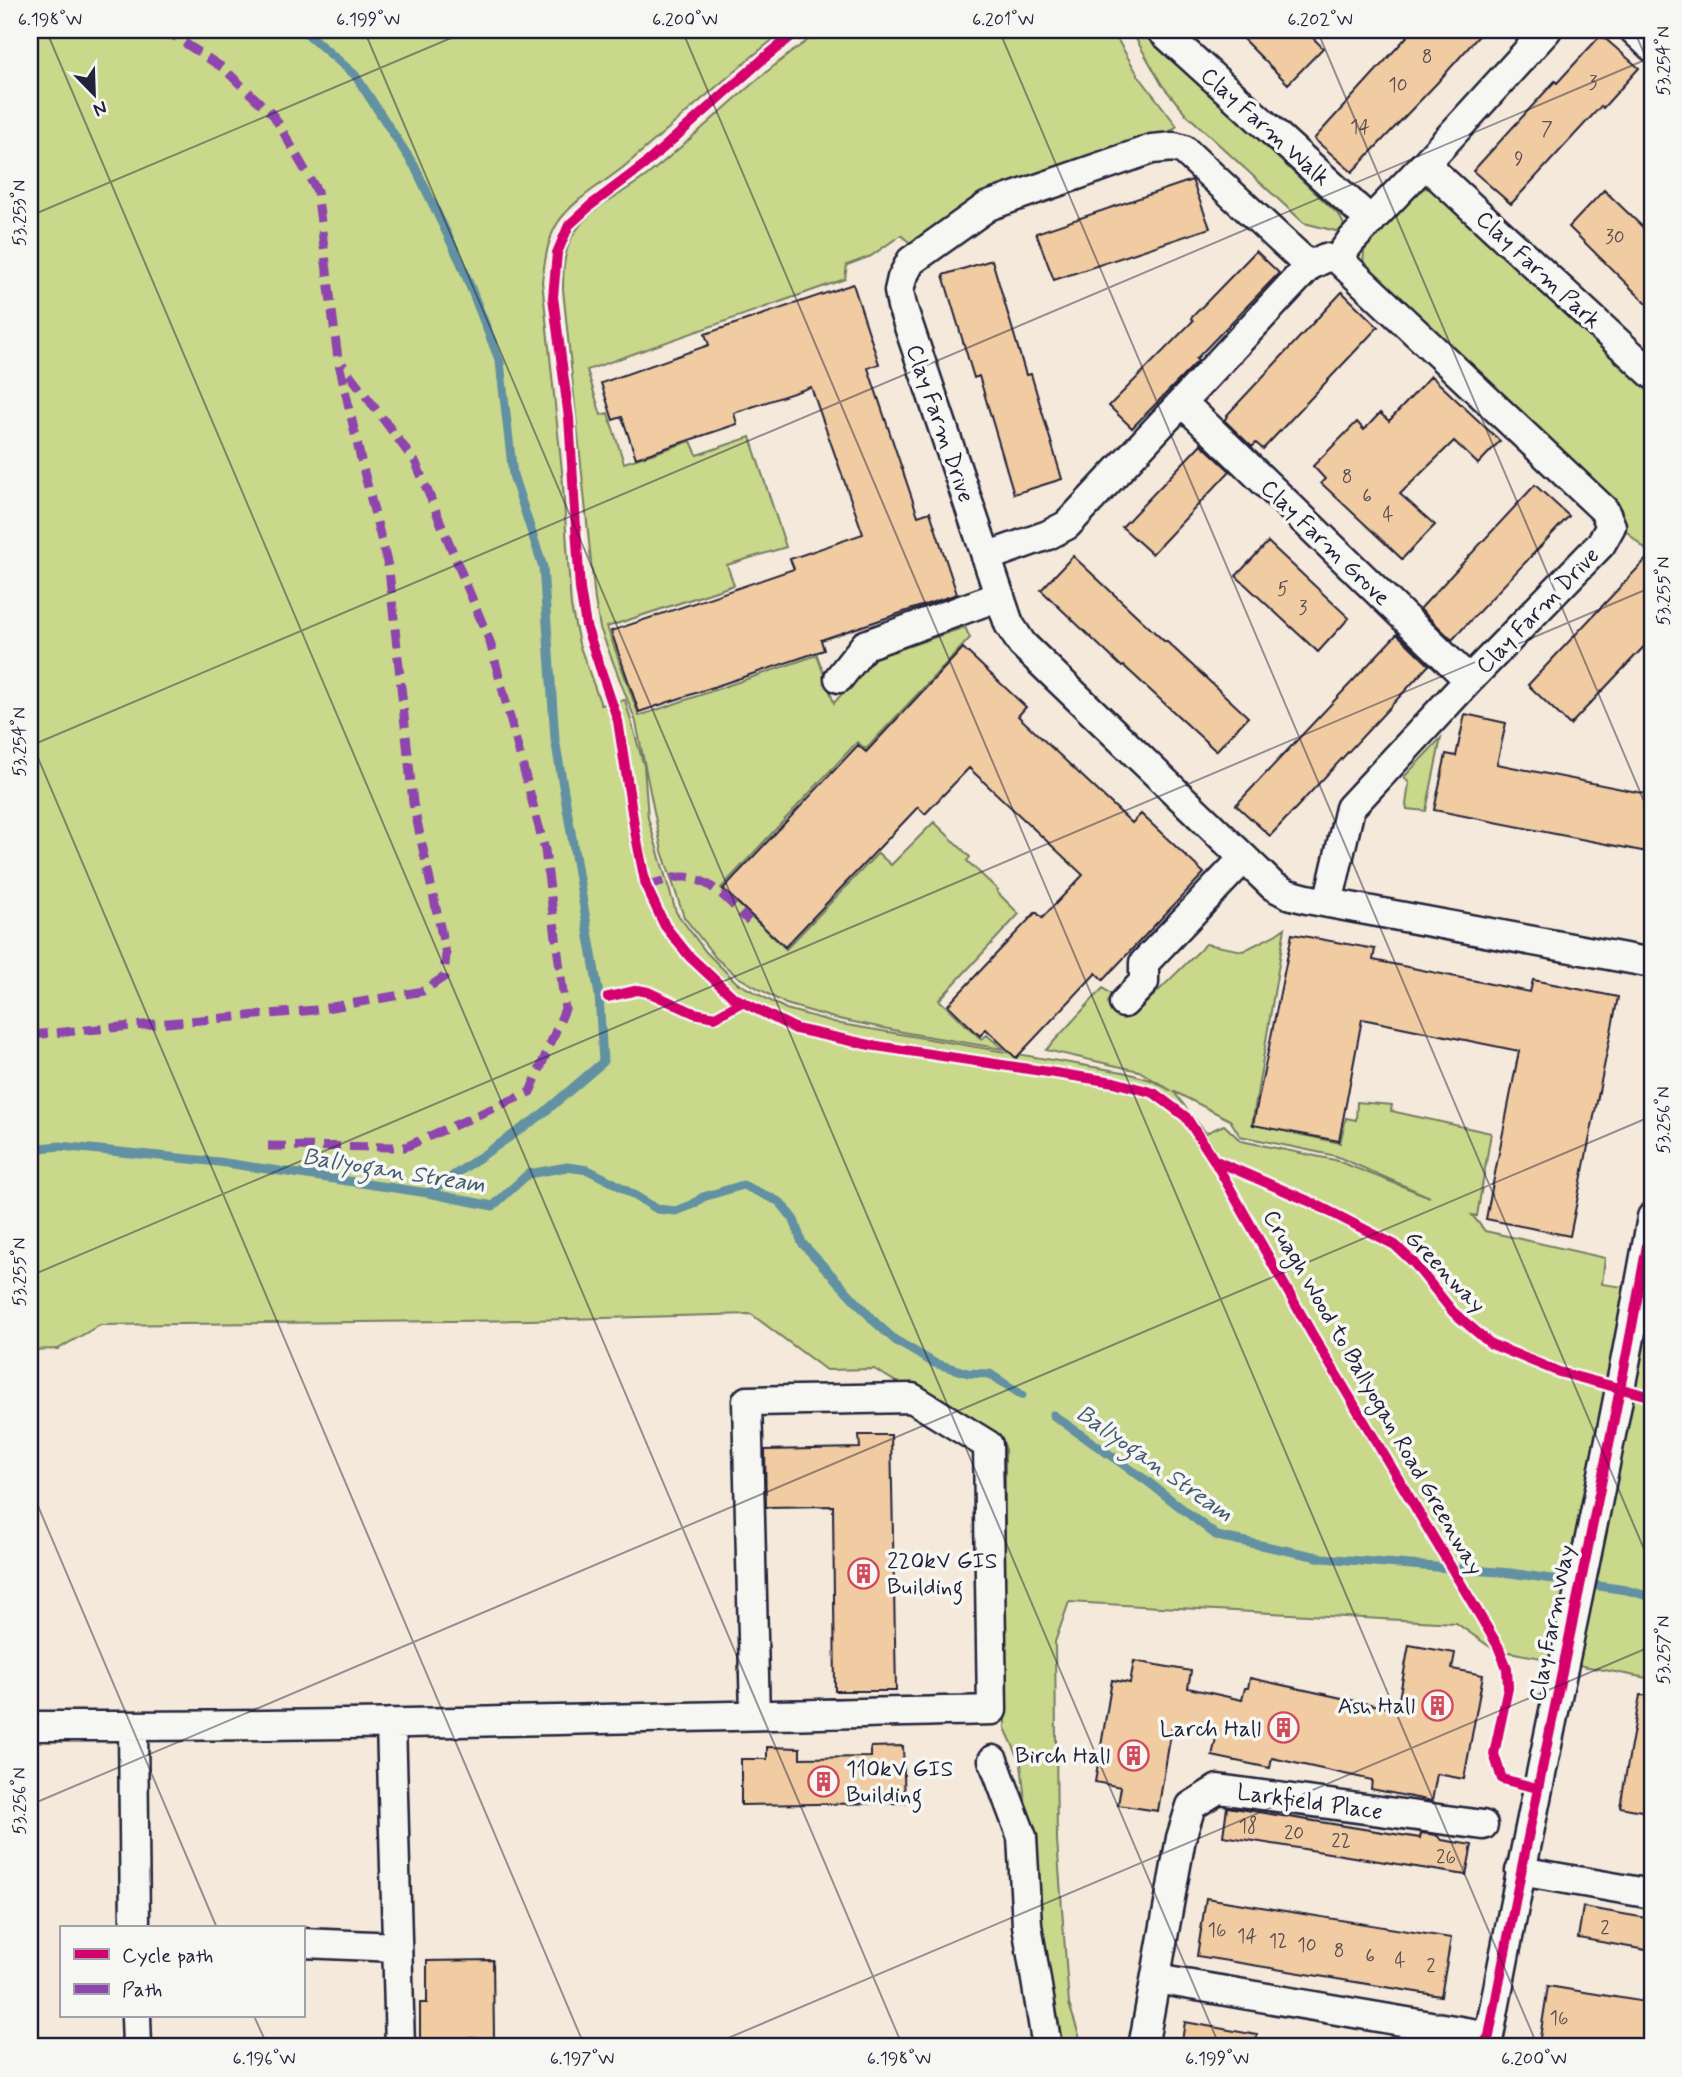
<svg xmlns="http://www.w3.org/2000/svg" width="1682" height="2077" viewBox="0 0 1682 2077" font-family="Mynerve,sans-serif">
<rect width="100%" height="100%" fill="#f4e9da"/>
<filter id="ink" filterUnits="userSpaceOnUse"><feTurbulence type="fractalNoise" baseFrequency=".0143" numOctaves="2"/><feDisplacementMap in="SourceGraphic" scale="14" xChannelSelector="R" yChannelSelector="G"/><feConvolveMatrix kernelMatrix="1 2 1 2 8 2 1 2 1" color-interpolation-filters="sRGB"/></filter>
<g filter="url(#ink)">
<!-- green -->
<path fill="#c9d88b" stroke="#767d63" stroke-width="2" fill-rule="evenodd" d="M 30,30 L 785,30 C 730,73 679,120 626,165 C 603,184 573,199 557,224 C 547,240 545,262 542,281 L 562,471 L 571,606 L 579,644 L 601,705 L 625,700 L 644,766 L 648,818 L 676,912 L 706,952 L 737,983 L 786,1009 L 841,1024 L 1123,1072 L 1151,1080 L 1172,1091 L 1139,1071 L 1046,1050 L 1103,988 L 1135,1014 L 1206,944 L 1243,951 L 1275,935 L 1285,928 L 1252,1124 L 1340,1143 L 1346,1118 L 1356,1120 L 1357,1102 L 1392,1105 L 1391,1111 L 1491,1133 L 1477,1216 L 1472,1215 L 1485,1231 L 1605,1258 L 1602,1284 L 1652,1291 L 1652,1679 L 1493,1649 L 1456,1623 L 1069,1602 L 1055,1642 L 1057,1840 L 1069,2004 L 1083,2047 L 1064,2047 L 1041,1955 L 1021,1763 L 1005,1728 L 1005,1446 L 874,1369 L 826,1370 L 751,1314 L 530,1320 L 100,1325 L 58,1349 L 30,1350 ZM 1173,1091 L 1230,1120 L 1240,1136 L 1336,1156 L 1430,1197 L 1335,1160 L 1241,1141 L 1224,1125 L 1206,1133 Z
M 823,30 L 1112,30 L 1138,75 L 1177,126 L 1169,132 L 978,194 L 911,244 L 901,235 L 871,256 L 847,265 L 845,279 L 587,370 L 601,415 L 608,413 L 624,463 L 691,441 L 697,455 L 750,437 L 786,547 L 727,565 L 734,585 L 607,627 L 639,716 L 817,655 L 834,703 L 872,659 L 965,627 L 970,638 L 866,749 L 857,742 L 721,888 L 786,949 L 878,853 L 891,865 L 934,822 L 970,857 L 967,861 L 998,890 L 997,892 L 1019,914 L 939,1000 L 981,1039 L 987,1035 L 1003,1049 L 908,1033 L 834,1018 L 786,1004 L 738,977 L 716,958 L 684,917 L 662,851 L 636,722 L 600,628 L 595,600 L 563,289 C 563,270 564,248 575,232 C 595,203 624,194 650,173 C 708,126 760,71 823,30 Z
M 1131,30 L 1142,30 L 1340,216 L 1344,225 L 1340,232 L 1304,223 L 1186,114 L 1162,85 Z
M 1424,188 L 1431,189 L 1652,395 L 1652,556 L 1624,529 L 1625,521 L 1620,505 L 1363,264 L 1364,251 L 1376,236 L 1417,192 Z
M 1441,738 L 1426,811 L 1407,809 L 1406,805 L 1409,783 L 1404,777 Z"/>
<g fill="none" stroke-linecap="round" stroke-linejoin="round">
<!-- stream -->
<path stroke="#6291a3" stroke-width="9" d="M 303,30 L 355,75 L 415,167 L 461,263 L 500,362 L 513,475 L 543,567 L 555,739 L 599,995 L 603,1062 L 540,1116 L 428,1193
M 30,1149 L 60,1146 L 219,1162 L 428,1193 L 493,1206 L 528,1174 L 567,1167 L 588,1170 L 614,1183 L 657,1209 L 675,1211 L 692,1205 L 703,1197 L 743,1185 L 780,1202 L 794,1220 L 802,1243 L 876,1323 L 895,1340 L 934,1363 L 968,1373 L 990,1374 L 1022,1395
M 1053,1415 L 1147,1481 L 1217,1536 L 1323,1558 L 1511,1573 L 1626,1590 L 1652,1597"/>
</g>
<!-- building -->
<path fill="#f1cba1" stroke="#22223b" stroke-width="2" d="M 1234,30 L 1305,30 L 1323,48 L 1288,84 Z
M 1413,30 L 1484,30 L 1437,83 L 1352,172 L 1314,139 Z
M 1601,35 L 1639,68 L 1603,108 L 1601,106 L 1511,204 L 1473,171 L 1555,81 L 1557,83 Z
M 1192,180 L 1210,228 L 1054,280 L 1036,233 Z
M 1604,190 L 1652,236 L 1652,309 L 1569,227 Z
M 1256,251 L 1279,273 L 1196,359 L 1198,361 L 1190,369 L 1132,428 L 1109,406 L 1193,321 L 1191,318 Z
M 992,260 L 1026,375 L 1031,374 L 1062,479 L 1014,494 L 979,376 L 974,378 L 943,275 Z
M 853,284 L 879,364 L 868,368 L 918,516 L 930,512 L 957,594 L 821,640 L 824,650 L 639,712 L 611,631 L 794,569 L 790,559 L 863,534 L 811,387 L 734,413 L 737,424 L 636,458 L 622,417 L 613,420 L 601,383 L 709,345 L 705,334 Z
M 1342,292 L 1378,327 L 1263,449 L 1256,443 L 1252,447 L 1224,420 L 1228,416 L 1227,415 Z
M 1431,376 L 1500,441 L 1478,464 L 1454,441 L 1400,494 L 1435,525 L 1402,559 L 1321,483 L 1325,479 L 1313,466 L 1357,422 L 1364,430 L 1380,413 L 1389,421 Z
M 1201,444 L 1230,471 L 1152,554 L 1122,527 Z
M 1535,485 L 1569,516 L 1452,640 L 1420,609 Z
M 1268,542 L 1349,618 L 1318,652 L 1236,576 Z
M 1652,553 L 1652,638 L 1570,725 L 1528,685 Z
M 1073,556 L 1165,642 L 1166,641 L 1248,717 L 1216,751 L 1124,666 L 1122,667 L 1041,590 Z
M 1397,634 L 1429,665 L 1270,836 L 1236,805 Z
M 963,648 L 1026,707 L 1018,716 L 1132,823 L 1141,814 L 1204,873 L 1103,980 L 1096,973 L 1016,1058 L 986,1029 L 980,1036 L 948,1005 L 1036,912 L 1042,918 L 1083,875 L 969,768 L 925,814 L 918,807 L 785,947 L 723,889 L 858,745 L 866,752 Z
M 1465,714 L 1506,723 L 1497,764 L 1652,795 L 1652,853 L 1434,810 L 1446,754 L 1456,756 Z
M 1292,934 L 1375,949 L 1373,960 L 1530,992 L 1533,980 L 1618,997 L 1570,1236 L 1486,1219 L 1519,1051 L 1362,1019 L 1339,1141 L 1253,1125 Z
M 859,1435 L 891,1435 L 896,1691 L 835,1691 L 833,1506 L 766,1507 L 765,1450 L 860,1448 Z
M 1409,1645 L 1455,1653 L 1452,1669 L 1483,1675 L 1464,1779 L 1437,1774 L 1432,1801 L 1371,1789 L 1372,1780 L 1272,1758 L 1270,1768 L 1212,1756 L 1217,1734 L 1172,1727 L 1158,1811 L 1118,1805 L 1121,1787 L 1095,1782 L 1112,1680 L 1130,1683 L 1134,1661 L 1191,1671 L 1188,1688 L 1242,1700 L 1245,1688 L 1248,1688 L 1250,1678 L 1397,1710 Z
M 1640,1695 L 1652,1696 L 1652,1813 L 1620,1807 Z
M 903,1746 L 905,1803 L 741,1805 L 741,1759 L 767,1759 L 767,1747 L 800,1748 L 800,1758 L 871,1757 L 871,1747 Z
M 1227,1807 L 1420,1838 L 1421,1833 L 1436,1835 L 1442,1840 L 1472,1845 L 1466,1875 L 1223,1836 Z
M 1206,1898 L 1451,1938 L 1441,1996 L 1197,1956 Z
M 1583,1907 L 1652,1919 L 1652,1951 L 1578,1938 Z
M 493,1960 L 494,2038 L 465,2038 L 465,2047 L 420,2047 L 420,2003 L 427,2003 L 427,1961 Z
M 1548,1986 L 1652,2003 L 1652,2047 L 1561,2047 L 1539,2044 Z
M 1185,2022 L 1257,2035 L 1256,2047 L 1181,2047 Z"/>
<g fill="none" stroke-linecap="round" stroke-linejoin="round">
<defs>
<path id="minor" d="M 1161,30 L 1371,221
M 1634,30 L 1652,47
M 1425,164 L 1652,374
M 1338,259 L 1351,241 L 1425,164 L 1547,30
M 1309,266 L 1184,150 L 1174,147 L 1152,149 L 988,206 L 911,261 L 902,278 L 899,291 L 902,306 L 1009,624 L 1022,644 L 1273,886 L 1288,894 L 1307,899 L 1652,963
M 1183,403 L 1469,680
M 986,557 L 1048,535 L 1067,525 L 1309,266 L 1325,258
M 839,678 L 865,645 L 1000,596
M 1328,903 L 1350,808 L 1469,680 L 1601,544 L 1611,526 L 1604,510 L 1338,259
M 1124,1003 L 1144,982 L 1144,963 L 1244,858
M 391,1723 L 400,2047
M 30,1726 C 351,1727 671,1717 992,1710 L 988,1445 L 912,1398 L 747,1401 L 755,1715
M 133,1726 L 135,1928
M 993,1760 L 1022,1837 L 1027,1925 L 1047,2047
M 1520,1871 L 1652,1894
M 303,1943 L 397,1947
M 1156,1979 L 1489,2036
M 136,2016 L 137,2047
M 1143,2047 L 1181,1838 L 1191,1806 L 1218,1789 L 1483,1825
M 1482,2047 L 1489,2036 C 1540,1762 1604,1491 1652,1217"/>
</defs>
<!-- minor casing -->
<use href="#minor" stroke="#22223b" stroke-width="33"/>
<!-- minor -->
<use href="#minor" stroke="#f6f6f2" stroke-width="28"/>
<!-- quiet -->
<path stroke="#8e44ad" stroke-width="9" stroke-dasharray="18 9" stroke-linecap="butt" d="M 646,886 C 658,883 673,876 685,877 C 712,879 731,904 749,921
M 30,1035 L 315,1010 L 423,991 L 444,977 L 446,954 L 413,803 L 389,570 L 361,460 L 338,359 L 317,191 L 274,116 L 223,68 L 165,30
M 268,1146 L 405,1147 L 530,1092 L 565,1009 L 545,850 L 490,642 L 416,463 L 342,364"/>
<defs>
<path id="cycleway" d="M 799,30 L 763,59 L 644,165 L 591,205 L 569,225 L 557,253 L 553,297 L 569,418 L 580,589 L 586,626 L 618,721 L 635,831 L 646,886 L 665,926 L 689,956 L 733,997 L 796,1029 L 870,1045 L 1114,1082 L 1154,1093 L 1186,1117 L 1214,1160 L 1312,1334 L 1498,1646 L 1507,1668 L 1508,1688 L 1494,1754 L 1502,1779 L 1537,1788
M 608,997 L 638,990 L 648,992 L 694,1013 L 715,1017 L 742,1002
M 1214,1160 L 1313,1203 L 1395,1245 L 1414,1263 L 1453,1312 L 1491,1344 L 1559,1372 L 1652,1397
M 1482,2047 L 1489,2036 C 1540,1762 1604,1491 1652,1217"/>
</defs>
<!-- cycleway casing -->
<use href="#cycleway" stroke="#f6f6f2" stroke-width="15"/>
<!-- cycleway -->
<use href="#cycleway" stroke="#d6006c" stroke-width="10"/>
</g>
</g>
<!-- ticks -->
<path fill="none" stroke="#22223b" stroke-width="2" stroke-opacity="0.45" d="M 46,30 L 903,2047M 364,30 L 1220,2047M 682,30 L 1538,2047M 999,30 L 1652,1568M 1317,30 L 1652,820M 1634,30 L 1652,72M 30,216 L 470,30M 30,739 L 585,2047M 30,746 L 1652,57M 30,1276 L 1652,587M 30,1487 L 217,1928M 30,1805 L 1652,1116M 254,2016 L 268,2047M 707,2047 L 1652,1646"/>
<!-- icons -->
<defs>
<symbol id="building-ring" viewBox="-11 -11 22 22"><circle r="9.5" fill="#f6f6f2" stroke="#d1495b" stroke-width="1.5"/><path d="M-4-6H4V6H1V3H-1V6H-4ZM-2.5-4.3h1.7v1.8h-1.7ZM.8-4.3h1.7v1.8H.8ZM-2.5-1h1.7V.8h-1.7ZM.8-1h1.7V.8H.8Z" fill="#d1495b"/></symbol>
</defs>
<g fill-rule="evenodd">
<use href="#building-ring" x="846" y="1556" width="35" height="35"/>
<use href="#building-ring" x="1420" y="1688" width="35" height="35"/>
<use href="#building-ring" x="1266" y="1710" width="35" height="35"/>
<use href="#building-ring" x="1116" y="1738" width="35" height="35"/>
<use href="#building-ring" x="806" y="1764" width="35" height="35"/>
</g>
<g text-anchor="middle" stroke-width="7" stroke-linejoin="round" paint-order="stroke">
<!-- number labels -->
<g font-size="19" fill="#564c54">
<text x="1427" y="63">8</text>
<text x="1593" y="89">3</text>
<text x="1398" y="91">10</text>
<text x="1360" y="133">14</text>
<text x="1547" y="135">7</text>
<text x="1519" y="165">9</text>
<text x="1615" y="243">30</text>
<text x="1347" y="483">8</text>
<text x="1367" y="502">6</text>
<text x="1388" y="521">4</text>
<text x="1283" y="595">5</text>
<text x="1303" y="614">3</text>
<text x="1248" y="1832">18</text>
<text x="1294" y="1839">20</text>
<text x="1341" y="1847">22</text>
<text x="1446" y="1863">26</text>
<text x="1605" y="1934">2</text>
<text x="1217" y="1936">16</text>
<text x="1247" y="1942">14</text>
<text x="1278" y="1947">12</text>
<text x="1307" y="1951">10</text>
<text x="1339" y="1957">8</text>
<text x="1370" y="1962">6</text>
<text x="1400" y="1967">4</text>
<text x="1431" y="1972">2</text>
<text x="1559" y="2024">16</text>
</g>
<!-- street labels -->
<g font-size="23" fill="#22223b" stroke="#f6f6f2">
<text transform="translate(1266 126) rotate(42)" y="8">Clay Farm Walk</text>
<text transform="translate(1539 269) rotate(43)" y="8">Clay Farm Park</text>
<text transform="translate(941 423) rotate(71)" y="8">Clay Farm Drive</text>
<text transform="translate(1326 542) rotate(44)" y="8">Clay Farm Grove</text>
<text transform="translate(1537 610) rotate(-46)" y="8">Clay Farm Drive</text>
<text transform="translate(1446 1271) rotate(46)" y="8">Greenway</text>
<text transform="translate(1374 1392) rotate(60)" y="8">Cruagh Wood to Ballyogan Road Greenway</text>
<text transform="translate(1551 1623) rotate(-79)" y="8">Clay Farm Way</text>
<text transform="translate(1310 1801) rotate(8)" y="8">Larkfield Place</text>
</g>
<!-- poi labels -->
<g font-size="23" fill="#22223b" stroke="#f6f6f2" text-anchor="end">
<text x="887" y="1568" text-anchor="start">220kV GIS<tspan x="887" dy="26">Building</tspan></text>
<text x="1415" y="1713">Ash Hall</text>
<text x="1261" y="1736">Larch Hall</text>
<text x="1110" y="1763">Birch Hall</text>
<text x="846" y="1776" text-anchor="start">110kV GIS<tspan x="846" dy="26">Building</tspan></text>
</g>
<!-- water labels -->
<g font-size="24" font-style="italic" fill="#425a6f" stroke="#f6f6f2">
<text transform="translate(394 1170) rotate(9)" y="8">Ballyogan Stream</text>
<text transform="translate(1155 1463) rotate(35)" y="8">Ballyogan Stream</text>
</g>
</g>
<!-- margin -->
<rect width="1682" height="2077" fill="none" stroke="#f6f6f2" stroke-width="77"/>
<!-- legend -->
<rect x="60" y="1926" width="245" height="91" fill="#f6f6f2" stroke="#a1a1a9" stroke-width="2"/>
<rect x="74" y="1949" width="35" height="10" fill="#d6006c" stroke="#a1a1a9" stroke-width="2"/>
<text x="122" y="1962" font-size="21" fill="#22223b">Cycle path</text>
<rect x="74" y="1984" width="35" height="10" fill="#8e44ad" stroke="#a1a1a9" stroke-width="2"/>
<text x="122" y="1996" font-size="21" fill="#22223b">Path</text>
<!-- north arrow -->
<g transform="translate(94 94) rotate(157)" stroke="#f6f6f2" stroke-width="5" paint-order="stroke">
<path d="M0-5L12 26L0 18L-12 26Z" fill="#22223b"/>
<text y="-10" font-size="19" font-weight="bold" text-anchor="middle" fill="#22223b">N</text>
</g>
<rect x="38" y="38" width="1606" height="2000" fill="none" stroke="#22223b" stroke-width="2.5"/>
<g font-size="18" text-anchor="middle" fill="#22223b">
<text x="50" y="25">6.198°W</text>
<text x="368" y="25">6.199°W</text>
<text x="685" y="25">6.200°W</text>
<text x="1003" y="25">6.201°W</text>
<text x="1320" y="25">6.202°W</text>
<text transform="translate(1663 61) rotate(-90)" y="6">53.254°N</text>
<text transform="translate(19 213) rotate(-90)" y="6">53.253°N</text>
<text transform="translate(1663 591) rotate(-90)" y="6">53.255°N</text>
<text transform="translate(19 742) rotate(-90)" y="6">53.254°N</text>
<text transform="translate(1663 1120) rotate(-90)" y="6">53.256°N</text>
<text transform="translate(19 1272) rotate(-90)" y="6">53.255°N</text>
<text transform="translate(1663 1650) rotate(-90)" y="6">53.257°N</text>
<text transform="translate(19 1801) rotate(-90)" y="6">53.256°N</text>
<text x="264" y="2064">6.196°W</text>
<text x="582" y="2064">6.197°W</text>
<text x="899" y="2064">6.198°W</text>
<text x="1217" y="2064">6.199°W</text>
<text x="1534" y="2064">6.200°W</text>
</g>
</svg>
